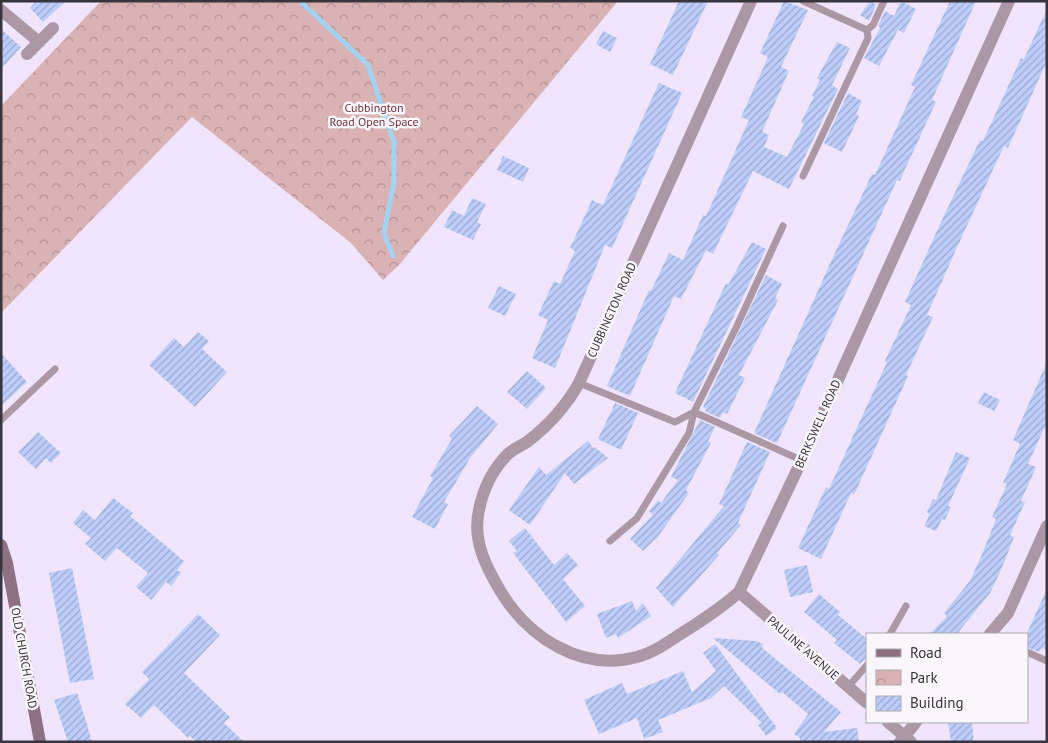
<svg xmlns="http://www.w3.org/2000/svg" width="1048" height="743" viewBox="0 0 1048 743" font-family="'PT Sans',sans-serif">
<defs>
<pattern id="park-crowns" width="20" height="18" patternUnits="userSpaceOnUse" patternTransform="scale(1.25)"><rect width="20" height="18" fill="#dab2b4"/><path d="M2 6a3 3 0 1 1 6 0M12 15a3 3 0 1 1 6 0" fill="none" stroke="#b29294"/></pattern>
<pattern id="building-hatch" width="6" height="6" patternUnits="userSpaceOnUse" patternTransform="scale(1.25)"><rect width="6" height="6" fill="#becefb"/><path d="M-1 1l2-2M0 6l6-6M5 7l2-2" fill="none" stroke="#9ba8cc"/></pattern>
</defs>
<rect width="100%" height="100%" fill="#f0e5fd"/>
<!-- park -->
<path fill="url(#park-crowns)" d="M 101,1 L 618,1 L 399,265 L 383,280 L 351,243 L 192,117 L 1,313 L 1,106 Z"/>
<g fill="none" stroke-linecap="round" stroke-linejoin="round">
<!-- stream -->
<path stroke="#a3d3f1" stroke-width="5" d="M 300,1 L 368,65 L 394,142 L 394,183 L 384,233 L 393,256"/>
</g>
<!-- building -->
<path fill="url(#building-hatch)" d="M 36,1 L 66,1 L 43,22 L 30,8 Z
M 679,1 L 708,1 L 673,75 L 650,64 Z
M 784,1 L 808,10 L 781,67 L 789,71 L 762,132 L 769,135 L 764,147 L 787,157 L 804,124 L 801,122 L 814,97 L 812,96 L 820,80 L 817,78 L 837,42 L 850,48 L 832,85 L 838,89 L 789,189 L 753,171 L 713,254 L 706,250 L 681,299 L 674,296 L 630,396 L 607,386 L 649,290 L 651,291 L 669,253 L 683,260 L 703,215 L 706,216 L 749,120 L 741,117 L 768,57 L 760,53 Z
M 870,1 L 876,5 L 869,21 L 860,15 Z
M 901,1 L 916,9 L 904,33 L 898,30 L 879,66 L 864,58 L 880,28 L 878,26 L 885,11 L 894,16 Z
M 950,1 L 976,1 L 932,100 L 936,102 L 906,167 L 900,181 L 897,180 L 777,443 L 774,442 L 754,433 L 834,255 L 872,174 L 875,175 L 915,87 L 911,85 Z
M 1047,9 L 1047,61 L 1008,148 L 1004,146 L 958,245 L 927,315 L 933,317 L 906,375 L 908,376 L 854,495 L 851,493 L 821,559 L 798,548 L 826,487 L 829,489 L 887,362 L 885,361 L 911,305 L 905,302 L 941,222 L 980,140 L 983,141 L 1021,58 L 1024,59 Z
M 1,29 L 21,47 L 1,69 Z
M 603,31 L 617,38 L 610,52 L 596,44 Z
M 659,83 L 682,93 L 612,248 L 605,245 L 555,368 L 532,358 L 548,320 L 538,315 L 554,281 L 560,284 L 575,251 L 570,248 L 592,200 L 603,205 Z
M 848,93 L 862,101 L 856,114 L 859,116 L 842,152 L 824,143 Z
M 503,156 L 529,168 L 523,182 L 497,170 Z
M 472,198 L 486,204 L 477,222 L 481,224 L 473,240 L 444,227 L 452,210 L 464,216 Z
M 752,242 L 766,249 L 693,402 L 675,393 L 726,283 L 728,285 Z
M 766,275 L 782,284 L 775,298 L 778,300 L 739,375 L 745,378 L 727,414 L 723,412 L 720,418 L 705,411 L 706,409 L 703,407 Z
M 499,286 L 516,294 L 505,316 L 488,308 Z
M 198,332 L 209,341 L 202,349 L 227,372 L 195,407 L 149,365 L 174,338 L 184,347 Z
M 1,353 L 27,382 L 1,406 Z
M 1047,362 L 1047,422 L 1028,464 L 1036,467 L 1021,501 L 1025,502 L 1010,535 L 1014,537 L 1001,570 L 990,593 L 957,634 L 930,634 L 947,616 L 944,613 L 970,581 L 983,552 L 996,519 L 992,517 L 1007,484 L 1003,483 L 1020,444 L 1013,440 Z
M 527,371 L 546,388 L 527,409 L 507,392 Z
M 984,392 L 1000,400 L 994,411 L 978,403 Z
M 615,403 L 638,413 L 621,450 L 598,439 Z
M 477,406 L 498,424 L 470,458 L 444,502 L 448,504 L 435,529 L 412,517 L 433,478 L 430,476 L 452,439 L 449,436 Z
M 700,420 L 715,427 L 708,441 L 711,443 L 686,490 L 689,493 L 657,538 L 643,551 L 630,539 L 653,515 L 649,511 L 658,500 L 661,503 L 678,480 L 671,477 Z
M 38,432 L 61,453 L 51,463 L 46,458 L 36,469 L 18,452 Z
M 588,441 L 594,449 L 595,447 L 608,458 L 574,484 L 565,473 L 530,525 L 509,510 L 539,467 L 546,475 Z
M 747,442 L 770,452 L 738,523 L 741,525 L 717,553 L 719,555 L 673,607 L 656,588 L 724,506 L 719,504 Z
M 956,452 L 970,458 L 948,506 L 951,507 L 945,520 L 942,519 L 936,531 L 924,526 L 930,514 L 927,512 L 933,499 L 936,500 Z
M 113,498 L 133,513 L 130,516 L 184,561 L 177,570 L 181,573 L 171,586 L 166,582 L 151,600 L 136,587 L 148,573 L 117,548 L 105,561 L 85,544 L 91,538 L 73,523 L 83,510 L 95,520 Z
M 525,528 L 554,565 L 567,553 L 578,565 L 563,579 L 585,606 L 566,622 L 513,553 L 517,551 L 509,541 Z
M 807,565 L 813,592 L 790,597 L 784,570 Z
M 72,568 L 94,679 L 70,683 L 49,573 Z
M 1047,589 L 1047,650 L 1042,648 L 1039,652 L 1027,647 L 1027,633 Z
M 819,594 L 840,612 L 838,615 L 867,639 L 867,657 L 860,664 L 834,643 L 837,640 L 804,612 Z
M 632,601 L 636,611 L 643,603 L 651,616 L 618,638 L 616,634 L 606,638 L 597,614 Z
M 198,614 L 220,635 L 184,673 L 230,717 L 224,723 L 244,742 L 197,742 L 190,736 L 188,738 L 154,705 L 141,718 L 125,704 L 149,679 L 142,672 Z
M 713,638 L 756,641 L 763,644 L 762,648 L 841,712 L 824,732 L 857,728 L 859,742 L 800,742 L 800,738 L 794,734 L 808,714 L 782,692 L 780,694 Z
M 715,644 L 777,728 L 766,736 L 758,725 L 762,723 L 724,686 L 711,698 L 658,720 L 663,732 L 644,739 L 637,718 L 599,734 L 584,700 L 622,683 L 627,694 L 683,671 L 692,692 L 716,671 L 703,653 Z
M 77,693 L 85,718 L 92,742 L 68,742 L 54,700 Z
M 948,722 L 972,722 L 974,742 L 951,742 Z"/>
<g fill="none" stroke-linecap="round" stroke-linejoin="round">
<!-- lane -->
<path stroke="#ac98a5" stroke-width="7" d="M 867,30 L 873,25 L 884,1
M 803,176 L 868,38 L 867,30 L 803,1
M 579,383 L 675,422 L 694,412 L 736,328 L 783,226
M 1,420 L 55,369
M 610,541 L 637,518 L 689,433 L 694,412 L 801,460
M 890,634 L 906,606
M 1027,652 L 1047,661
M 848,687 L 867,665"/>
<!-- street -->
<path stroke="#ac98a5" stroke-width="12" d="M 751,1 L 579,383 C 566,406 548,426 527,442 C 521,446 513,449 508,454 C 493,469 483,490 479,510 C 472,540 486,567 501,592 C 529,638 582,672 637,657 C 657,652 673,638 690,628 C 707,617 724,606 739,592 L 799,466 L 1009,1
M 1,10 L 39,42
M 27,54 L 53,28
M 739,592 L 867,703
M 990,634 L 1008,613 L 1047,526
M 888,722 L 911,742
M 900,742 L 916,722"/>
<!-- secondary -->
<path stroke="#8d7183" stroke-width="12" d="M 1,545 L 7,563 L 40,742"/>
</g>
<g text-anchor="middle" stroke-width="5" stroke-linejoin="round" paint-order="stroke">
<!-- park labels -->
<g font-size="12" fill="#76333b" stroke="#f9f7fb">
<text x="374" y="112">Cubbington<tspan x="374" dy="14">Road Open Space</tspan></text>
</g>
<!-- street labels -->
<g font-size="12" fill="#38343d" stroke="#f9f7fb">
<text transform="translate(612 310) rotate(-66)" y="4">CUBBINGTON ROAD</text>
<text transform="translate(818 424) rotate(-66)" y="4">BERKSWELL ROAD</text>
<text transform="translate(803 648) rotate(41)" y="4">PAULINE AVENUE</text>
<text transform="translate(24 658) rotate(80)" y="4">OLD CHURCH ROAD</text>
</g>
</g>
<!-- border -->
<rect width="1048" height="743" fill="none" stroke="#38343d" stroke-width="5"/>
<!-- legend -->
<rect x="866" y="633" width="162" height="90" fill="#f9f7fb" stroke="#aca9af"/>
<rect x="876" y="649" width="25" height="8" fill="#8d7183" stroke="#aca9af"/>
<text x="910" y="658" font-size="15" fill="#38343d">Road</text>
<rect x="876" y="670" width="25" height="15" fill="url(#park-crowns)" stroke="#aca9af"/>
<text x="910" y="683" font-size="15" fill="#38343d">Park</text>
<rect x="876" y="696" width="25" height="15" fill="url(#building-hatch)" stroke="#aca9af"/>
<text x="910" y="708" font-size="15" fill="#38343d">Building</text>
</svg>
